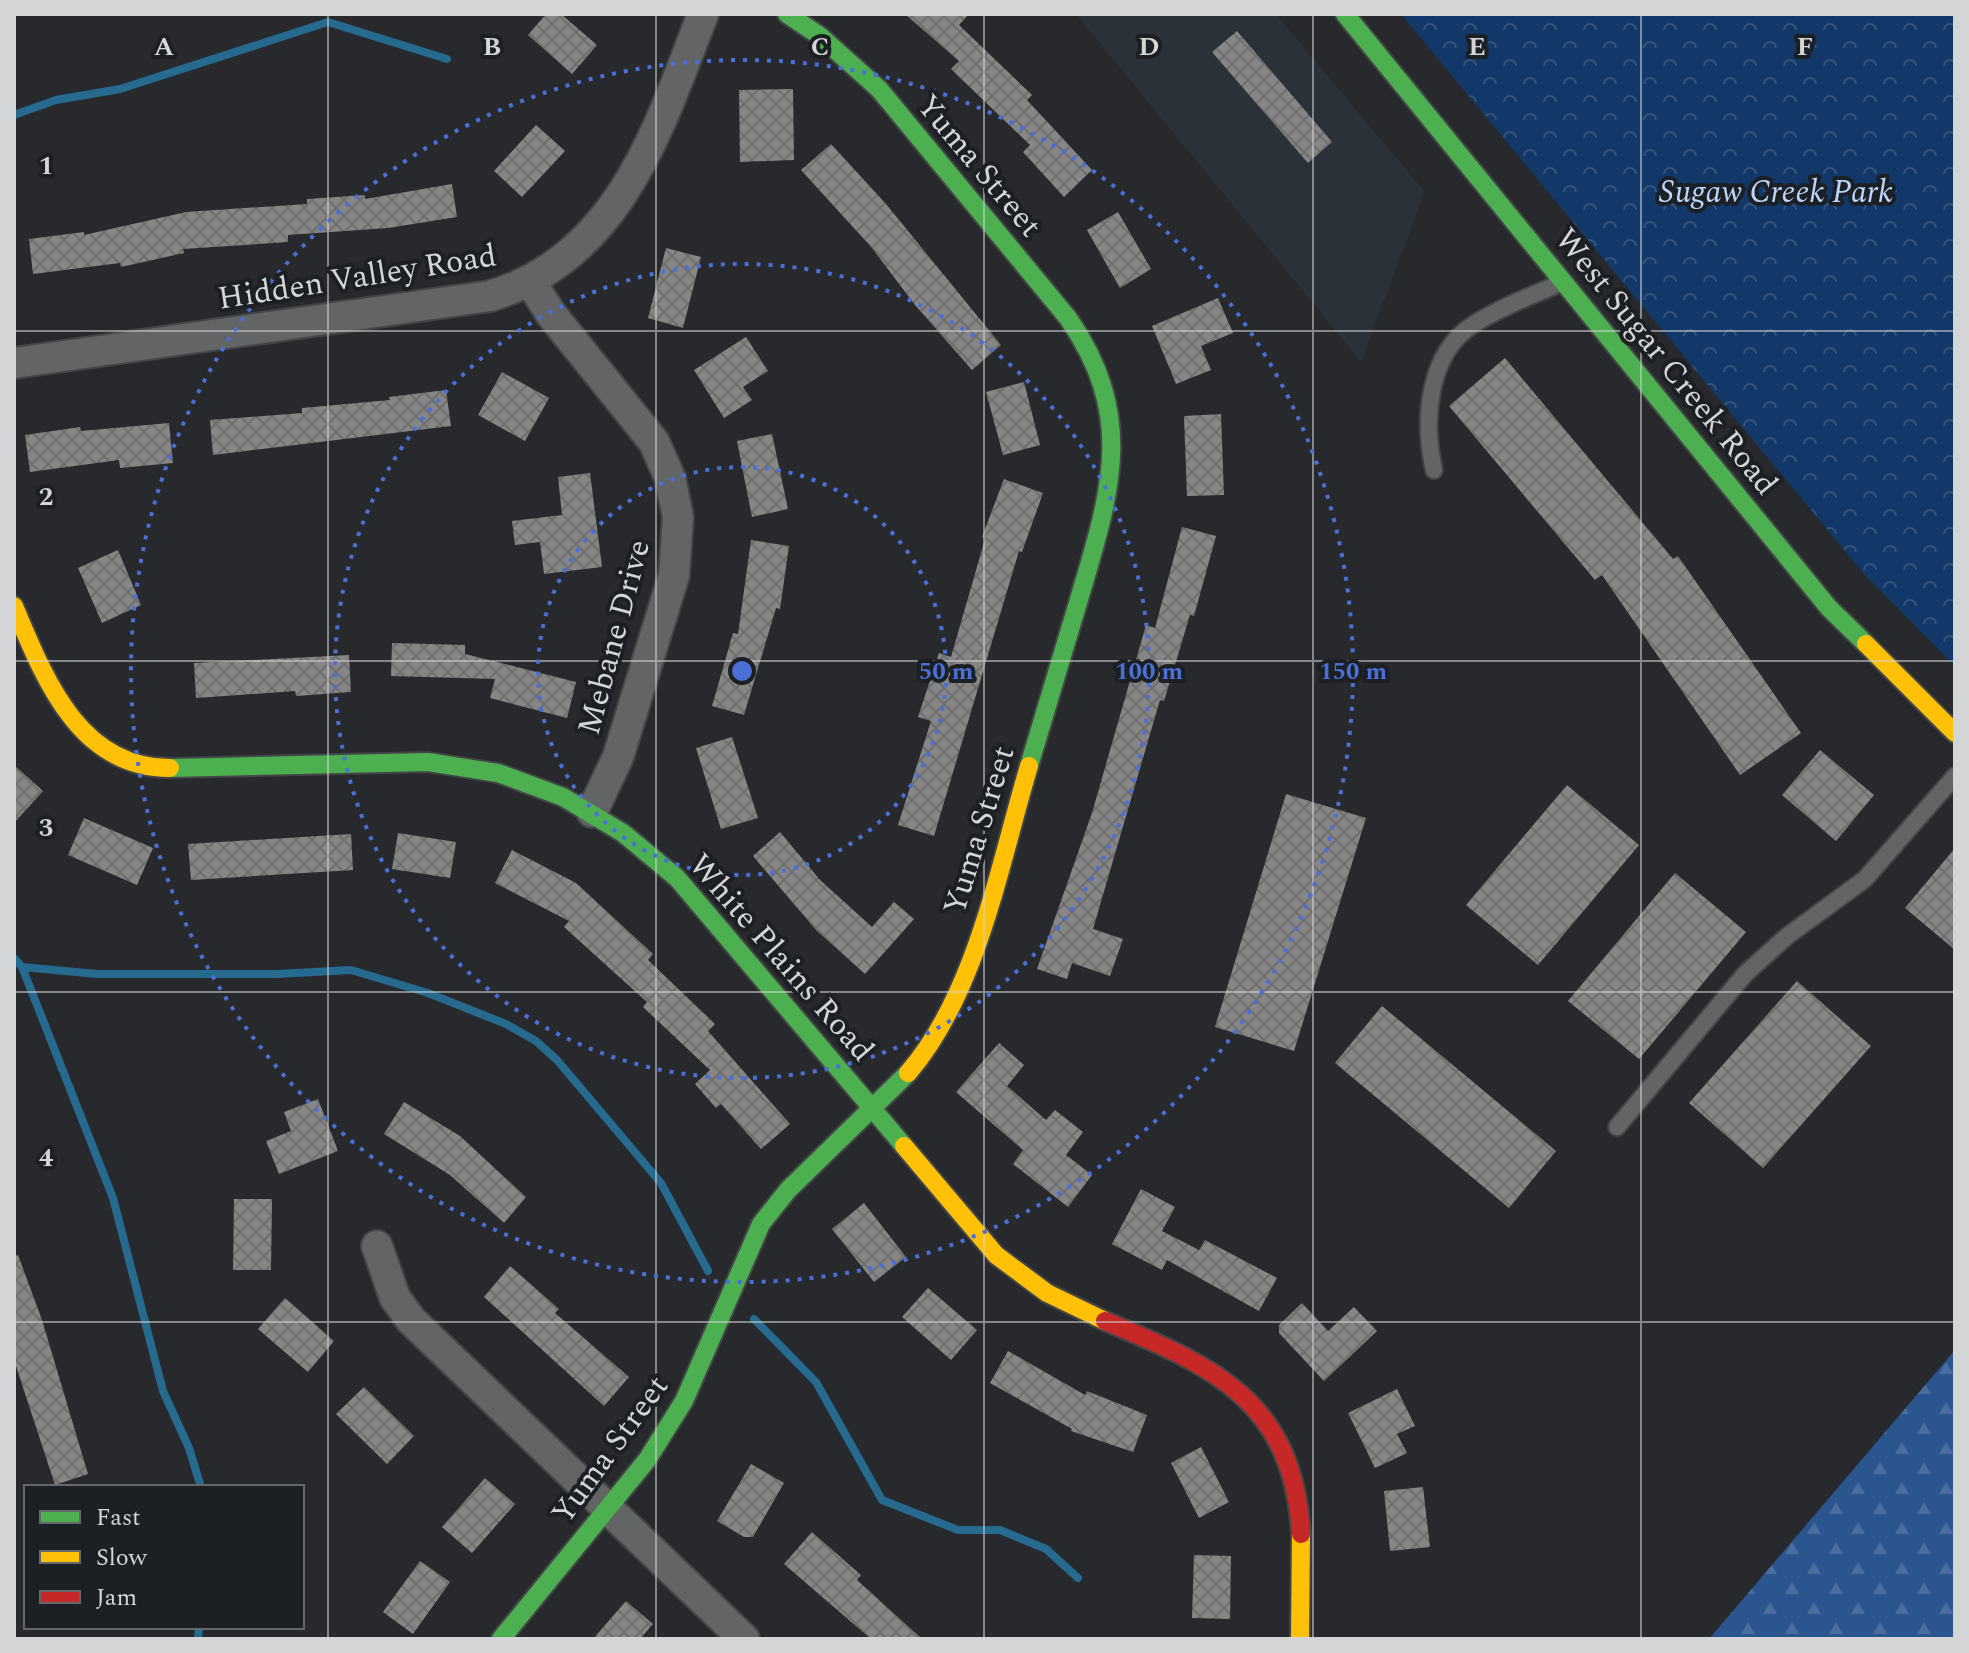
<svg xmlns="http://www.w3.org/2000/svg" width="1969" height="1653" viewBox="0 0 1969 1653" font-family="Spectral,serif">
<defs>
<pattern id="forest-firs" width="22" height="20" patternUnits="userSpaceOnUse" patternTransform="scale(2)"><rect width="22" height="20" fill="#2a558f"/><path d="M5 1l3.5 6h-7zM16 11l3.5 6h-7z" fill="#486d9e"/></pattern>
<pattern id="park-crowns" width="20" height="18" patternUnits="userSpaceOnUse" patternTransform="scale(2)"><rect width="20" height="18" fill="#123869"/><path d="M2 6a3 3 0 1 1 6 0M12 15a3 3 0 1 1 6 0" fill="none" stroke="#34547e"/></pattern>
<pattern id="building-cross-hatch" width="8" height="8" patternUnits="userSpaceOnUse" patternTransform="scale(2)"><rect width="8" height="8" fill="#878687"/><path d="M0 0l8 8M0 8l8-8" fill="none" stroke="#6e6e6e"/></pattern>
</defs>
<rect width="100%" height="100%" fill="#27292c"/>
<!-- built -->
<path fill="#2a3139" d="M 1076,14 L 1276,14 L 1425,192 L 1361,362 Z"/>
<!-- forest -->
<path fill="url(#forest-firs)" d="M 1955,1350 L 1955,1639 L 1709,1639 Z"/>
<!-- park -->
<path fill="url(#park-crowns)" d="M 1401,14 L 1955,14 L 1955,666 L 1864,574 Z"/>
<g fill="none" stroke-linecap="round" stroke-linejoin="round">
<!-- stream -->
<path stroke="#266a8f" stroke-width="8" d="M 14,115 L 56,100 L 120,89 L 328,22 L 447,59
M 14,958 L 22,967 L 113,1198 L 163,1391 L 189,1448 L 201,1487
M 22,967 L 97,974 L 277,974 L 351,970 L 428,993 L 506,1024 L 536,1041 L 557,1060 L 661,1183 L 708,1271
M 754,1319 L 816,1382 L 882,1500 L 958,1530 L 1000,1530 L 1046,1549 L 1078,1578
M 198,1639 L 199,1627"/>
</g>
<!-- building -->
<path fill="url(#building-cross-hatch)" d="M 546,14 L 561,14 L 597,45 L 572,74 L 528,35 Z
M 905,14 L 969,14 L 959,25 L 1032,95 L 1027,100 L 1092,170 L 1064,197 L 1023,152 L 1030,145 L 951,69 L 959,61 Z
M 1237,31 L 1332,142 L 1308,163 L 1212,52 Z
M 793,89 L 794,160 L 740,162 L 739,90 Z
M 536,125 L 565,151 L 522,197 L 494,171 Z
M 831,144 L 886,204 L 1001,345 L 972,370 L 915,305 L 872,248 L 801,170 Z
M 452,184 L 457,217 L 388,228 L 288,235 L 288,242 L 183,249 L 184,253 L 121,267 L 120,263 L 33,274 L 29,239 L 84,232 L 84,235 L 186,212 L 307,204 L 307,199 L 365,195 L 365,199 Z
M 1118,212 L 1151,269 L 1120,288 L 1087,230 Z
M 666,248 L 701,257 L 683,328 L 648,318 Z
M 1218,298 L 1233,333 L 1201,346 L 1211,370 L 1176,384 L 1152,326 Z
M 746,337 L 768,371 L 743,387 L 752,400 L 724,418 L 694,370 Z
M 1505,358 L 1673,559 L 1678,556 L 1801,733 L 1740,775 L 1602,575 L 1595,580 L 1449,406 Z
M 502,372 L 549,398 L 525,441 L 478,415 Z
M 1024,382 L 1040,445 L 1003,455 L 986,392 Z
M 446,390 L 451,426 L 213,455 L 210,420 L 302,413 L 302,408 L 390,400 L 389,397 Z
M 1221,414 L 1224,495 L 1187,496 L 1184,416 Z
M 169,423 L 173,463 L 120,468 L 119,460 L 30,472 L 25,435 L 80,427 L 81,431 Z
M 772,434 L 788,509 L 752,517 L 737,441 Z
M 590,473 L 602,567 L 544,574 L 540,542 L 515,545 L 512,521 L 562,515 L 558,477 Z
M 1004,479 L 1043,493 L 1022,552 L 1019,551 L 934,836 L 898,825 L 931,721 L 918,717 L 939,653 L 951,657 L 985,539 L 982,537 Z
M 1182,527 L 1216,536 L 1194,616 L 1190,615 L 1164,701 L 1160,700 L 1093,929 L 1123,939 L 1110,976 L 1072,963 L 1067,979 L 1037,969 L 1092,813 L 1146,625 L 1155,628 Z
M 751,540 L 789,546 L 780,609 L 776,608 L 744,715 L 712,706 L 733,633 L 738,634 Z
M 118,550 L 141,605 L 102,623 L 78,568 Z
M 392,643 L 465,645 L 465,654 L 576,682 L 567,718 L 490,698 L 495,679 L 391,676 Z
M 349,655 L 351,692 L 296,696 L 295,691 L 196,698 L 194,663 Z
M 732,737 L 758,818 L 721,829 L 696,748 Z
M 1820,750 L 1874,795 L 1836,841 L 1782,795 Z
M 14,765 L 43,791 L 14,823 Z
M 1567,785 L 1639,845 L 1538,965 L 1466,905 Z
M 1286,794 L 1366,818 L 1294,1051 L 1215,1027 Z
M 84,818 L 153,848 L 137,885 L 68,855 Z
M 780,832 L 820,880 L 872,927 L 894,902 L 914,919 L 865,974 L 816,930 L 753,856 Z
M 398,833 L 456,842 L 450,878 L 392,869 Z
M 351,834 L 353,870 L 191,880 L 188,844 Z
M 1955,848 L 1955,950 L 1905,908 Z
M 512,850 L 576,883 L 653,954 L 648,960 L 715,1024 L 708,1031 L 790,1124 L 761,1149 L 721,1104 L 716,1108 L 695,1084 L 710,1070 L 643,1007 L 647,1002 L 564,927 L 569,921 L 495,883 Z
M 1675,873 L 1746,932 L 1639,1059 L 1568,1001 Z
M 1797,981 L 1871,1046 L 1763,1168 L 1689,1103 Z
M 1382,1006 L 1556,1151 L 1509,1208 L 1335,1063 Z
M 999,1043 L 1024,1065 L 1007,1086 L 1046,1120 L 1055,1110 L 1083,1132 L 1066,1155 L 1092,1175 L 1068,1207 L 1013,1164 L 1023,1150 L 956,1092 Z
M 318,1099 L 338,1151 L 279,1174 L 266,1141 L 291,1131 L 284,1112 Z
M 404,1102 L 460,1136 L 526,1197 L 504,1223 L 450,1175 L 384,1134 Z
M 1141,1189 L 1175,1207 L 1162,1231 L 1199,1250 L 1205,1240 L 1277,1278 L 1259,1311 L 1167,1260 L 1162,1270 L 1112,1244 Z
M 234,1199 L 272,1199 L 271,1270 L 233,1270 Z
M 864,1203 L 906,1257 L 874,1282 L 832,1229 Z
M 18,1255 L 42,1320 L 88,1474 L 55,1485 L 14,1360 L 14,1256 Z
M 510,1266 L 559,1309 L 555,1313 L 629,1377 L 604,1406 L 484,1297 Z
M 928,1288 L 977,1330 L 951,1360 L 902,1317 Z
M 285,1298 L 334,1341 L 308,1372 L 258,1329 Z
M 1302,1303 L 1328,1331 L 1354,1307 L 1377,1331 L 1324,1381 L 1279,1333 L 1279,1325 Z
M 1008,1351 L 1085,1395 L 1087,1391 L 1147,1415 L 1133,1452 L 1071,1431 L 1072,1429 L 990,1383 Z
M 364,1387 L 414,1436 L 387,1464 L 336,1414 Z
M 1397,1389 L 1415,1426 L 1397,1434 L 1407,1453 L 1375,1468 L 1348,1413 Z
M 1201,1447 L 1229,1502 L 1199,1518 L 1171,1463 Z
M 751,1464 L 784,1483 L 753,1537 L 744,1537 L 717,1521 Z
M 485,1478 L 515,1504 L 472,1553 L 442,1527 Z
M 1423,1487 L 1430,1547 L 1390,1551 L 1384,1491 Z
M 812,1532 L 861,1575 L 857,1580 L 922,1639 L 871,1639 L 784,1564 Z
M 1194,1555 L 1231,1556 L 1230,1619 L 1192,1618 Z
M 420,1561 L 450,1582 L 413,1634 L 383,1612 Z
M 626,1601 L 653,1624 L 640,1639 L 593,1639 Z"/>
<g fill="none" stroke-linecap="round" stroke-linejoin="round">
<defs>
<path id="lane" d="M 1434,470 C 1423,422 1427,353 1474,324 C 1501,307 1533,295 1563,282
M 1617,1127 L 1745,974 L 1786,937 L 1865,879 L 1955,776"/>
<path id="street" d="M 530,281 L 551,314 L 654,442 L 670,478 L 678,517 L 674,575 L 618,757 L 592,812
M 14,363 L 490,296 C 620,258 659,127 703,14
M 377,1246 L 395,1298 L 411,1320 L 744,1639"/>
<path id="fast" d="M 787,14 L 820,36 L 879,89 L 1068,318 C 1136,416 1111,491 1080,596 C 1063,653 1046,709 1029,766
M 1345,14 L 1829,608 L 1866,644
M 170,768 L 428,762 L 498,773 L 563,797 L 623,833 L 677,878 L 904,1146
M 501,1639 L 647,1460 L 684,1401 L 761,1224 L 788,1190 L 908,1073"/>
<path id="slow" d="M 14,606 C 44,677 78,768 170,768
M 1866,644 L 1955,733
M 908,1073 C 977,993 999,866 1029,766
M 904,1146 L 996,1255 L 1047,1293 L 1105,1321
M 1300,1639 L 1301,1534"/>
<path id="jam" d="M 1105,1321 C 1215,1367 1293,1401 1301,1534"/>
</defs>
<!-- lane casing -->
<use href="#lane" stroke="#434547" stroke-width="20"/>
<!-- street casing -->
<use href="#street" stroke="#434547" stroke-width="34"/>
<!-- fast casing -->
<use href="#fast" stroke="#434547" stroke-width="22"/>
<!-- slow casing -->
<use href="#slow" stroke="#434547" stroke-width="22"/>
<!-- jam casing -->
<use href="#jam" stroke="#434547" stroke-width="22"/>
<!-- lane -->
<use href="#lane" stroke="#626465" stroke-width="16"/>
<!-- street -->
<use href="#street" stroke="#626465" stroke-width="30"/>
<!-- fast -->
<use href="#fast" stroke="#4caf50" stroke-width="18"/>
<!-- slow -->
<use href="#slow" stroke="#ffc107" stroke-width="18"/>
<!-- jam -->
<use href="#jam" stroke="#c62828" stroke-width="18"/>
</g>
<!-- grid -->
<path fill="none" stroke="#d3d5d7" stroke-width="2" stroke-opacity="0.55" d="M 328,14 L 328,1639M 656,14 L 656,1639M 984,14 L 984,1639M 1313,14 L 1313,1639M 1641,14 L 1641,1639M 14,331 L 1955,331M 14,661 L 1955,661M 14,992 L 1955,992M 14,1322 L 1955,1322"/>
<!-- distance rings -->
<g fill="none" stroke="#4a70d8" stroke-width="4" stroke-dasharray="4 8">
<circle cx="742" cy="671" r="204"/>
<circle cx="742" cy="671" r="407"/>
<circle cx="742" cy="671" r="611"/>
</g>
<g text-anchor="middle" stroke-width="8" stroke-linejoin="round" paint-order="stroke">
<!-- street labels -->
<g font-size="32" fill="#d3d5d7" stroke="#1c1f23">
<text transform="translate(980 165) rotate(50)" y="11">Yuma Street</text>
<text transform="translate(357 276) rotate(-9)" y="11">Hidden Valley Road</text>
<text transform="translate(1667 361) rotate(51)" y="11">West Sugar Creek Road</text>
<text transform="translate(613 637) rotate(-75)" y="11">Mebane Drive</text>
<text transform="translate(978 830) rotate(-73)" y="11">Yuma Street</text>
<text transform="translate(782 957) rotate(49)" y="11">White Plains Road</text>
<text transform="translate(609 1449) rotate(-54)" y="11">Yuma Street</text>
</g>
<!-- park labels -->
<g font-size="32" font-style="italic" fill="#bad5fa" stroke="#1c1f23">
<text x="1776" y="202">Sugaw Creek Park</text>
</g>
</g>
<g font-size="26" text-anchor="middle" font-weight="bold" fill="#d3d5d7" stroke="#1c1f23" stroke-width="8" stroke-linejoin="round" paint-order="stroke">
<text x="164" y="55">A</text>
<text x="492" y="55">B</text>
<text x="820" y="55">C</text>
<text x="1149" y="55">D</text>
<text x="1477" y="55">E</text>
<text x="1805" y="55">F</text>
<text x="46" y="174">1</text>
<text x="46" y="505">2</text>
<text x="46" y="836">3</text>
<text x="46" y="1166">4</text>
</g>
<circle cx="742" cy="671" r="12" fill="#4a70d8" stroke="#1c1f23" stroke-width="4"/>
<g font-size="24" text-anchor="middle" font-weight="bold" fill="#4a70d8" stroke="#1c1f23" stroke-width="8" stroke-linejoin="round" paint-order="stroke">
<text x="946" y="679">50 m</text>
<text x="1149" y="679">100 m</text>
<text x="1353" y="679">150 m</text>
</g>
<!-- border -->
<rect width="1969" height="1653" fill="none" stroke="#d3d5d7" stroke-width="32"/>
<!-- legend -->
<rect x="24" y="1485" width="280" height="144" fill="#1c1f23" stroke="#65686b" stroke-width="2"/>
<rect x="40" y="1511" width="40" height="12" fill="#4caf50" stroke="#65686b" stroke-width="2"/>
<text x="96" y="1525" font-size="24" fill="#d3d5d7">Fast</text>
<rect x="40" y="1551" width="40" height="12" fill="#ffc107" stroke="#65686b" stroke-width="2"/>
<text x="96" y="1565" font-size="24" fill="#d3d5d7">Slow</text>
<rect x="40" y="1591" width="40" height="12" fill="#c62828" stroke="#65686b" stroke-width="2"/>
<text x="96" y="1605" font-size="24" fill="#d3d5d7">Jam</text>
</svg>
